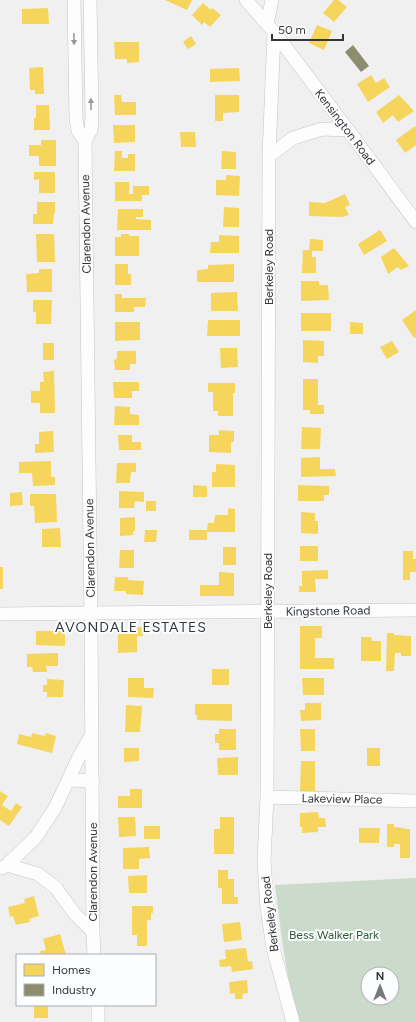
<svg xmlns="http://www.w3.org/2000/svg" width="416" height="1022" viewBox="0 0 416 1022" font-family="Figtree,sans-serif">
<rect width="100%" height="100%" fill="#f0f0f1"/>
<!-- green -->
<path fill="#cadacb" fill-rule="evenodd" d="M 416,878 L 416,1022 L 298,1022 C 286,977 281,931 275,885 ZM 368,974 L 392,974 L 392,998 L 368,998 Z"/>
<!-- homes -->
<path fill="#f6d55c" d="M 165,0 L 192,0 L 187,10 Z
M 334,0 L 338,0 L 347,7 L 334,22 L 323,13 Z
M 203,3 L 211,10 L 212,8 L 221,15 L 210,27 L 204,22 L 202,25 L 192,15 Z
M 48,8 L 49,24 L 22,24 L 22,9 Z
M 317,25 L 332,31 L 324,50 L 309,43 Z
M 191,36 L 196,44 L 188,49 L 183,42 Z
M 114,42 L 139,42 L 139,62 L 127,63 L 127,59 L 115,59 Z
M 43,67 L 44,94 L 35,94 L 35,90 L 30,90 L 29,68 Z
M 239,68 L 240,81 L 210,82 L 210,69 Z
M 371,75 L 376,83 L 384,78 L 390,87 L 368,102 L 357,84 Z
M 114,95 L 121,95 L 122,102 L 136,102 L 136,115 L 115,115 Z
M 215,95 L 239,95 L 239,112 L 223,113 L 223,121 L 215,121 Z
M 399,95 L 414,111 L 398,122 L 393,115 L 383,123 L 376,112 Z
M 36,105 L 49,105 L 50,130 L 34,130 L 34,118 L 36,118 Z
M 113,125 L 135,125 L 135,142 L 114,143 Z
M 415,126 L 416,128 L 416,145 L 405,153 L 396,140 Z
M 180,132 L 195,132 L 196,147 L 181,147 Z
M 41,140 L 56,140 L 56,166 L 39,166 L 39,156 L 29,156 L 29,145 L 41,145 Z
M 115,151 L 122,151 L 122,158 L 128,158 L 128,154 L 135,154 L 135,171 L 114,171 Z
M 222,151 L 236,152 L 236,169 L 221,169 Z
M 34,172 L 55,172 L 55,193 L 39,193 L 39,179 L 34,180 Z
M 226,175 L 240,176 L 239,196 L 216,195 L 216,180 L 226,180 Z
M 115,182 L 129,182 L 129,194 L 133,194 L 133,186 L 149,186 L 149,195 L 142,195 L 142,201 L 115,201 Z
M 345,194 L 350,205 L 345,207 L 349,215 L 342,217 L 309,216 L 309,202 L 325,203 Z
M 37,202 L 55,202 L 55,213 L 54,213 L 53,224 L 33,224 L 33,214 L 37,214 Z
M 224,207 L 239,208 L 239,227 L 223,227 Z
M 118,209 L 143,209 L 143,217 L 136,217 L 136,219 L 151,220 L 151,230 L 117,230 Z
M 380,230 L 387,241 L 364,255 L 358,244 Z
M 36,234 L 54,234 L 55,262 L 37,262 Z
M 121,234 L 129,234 L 129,236 L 139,236 L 139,256 L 115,256 L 115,237 L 121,237 Z
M 219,235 L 239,236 L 239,253 L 210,253 L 211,242 L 219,242 Z
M 310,239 L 323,240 L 323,251 L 312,251 L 312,257 L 316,257 L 316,273 L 302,273 L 303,250 L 309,250 Z
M 394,248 L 409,266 L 401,270 L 398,267 L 388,274 L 381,257 Z
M 115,264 L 128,264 L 128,274 L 131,274 L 131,285 L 115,285 Z
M 234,264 L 234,282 L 197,282 L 197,270 L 208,269 L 208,265 Z
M 39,269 L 52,269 L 52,292 L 27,292 L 26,274 L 39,273 Z
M 301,281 L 319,281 L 319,285 L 328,285 L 329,300 L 301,301 Z
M 237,292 L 238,311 L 211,311 L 211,293 Z
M 115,294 L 122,294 L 122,298 L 146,298 L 145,307 L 134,307 L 134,312 L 115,312 Z
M 33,300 L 52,300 L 51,324 L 36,324 L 36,312 L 33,312 Z
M 416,310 L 416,337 L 414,338 L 402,320 Z
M 301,313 L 331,313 L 331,331 L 301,331 Z
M 208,320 L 240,320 L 240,336 L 207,336 Z
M 115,322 L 140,322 L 140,340 L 115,341 Z
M 350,322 L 363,323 L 363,334 L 350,334 Z
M 303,340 L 324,341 L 324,356 L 318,356 L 318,363 L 303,362 Z
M 392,341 L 399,352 L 387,359 L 380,347 Z
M 43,343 L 54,343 L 54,360 L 43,360 Z
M 220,348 L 237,348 L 238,367 L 221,368 Z
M 117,351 L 136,351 L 136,364 L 130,364 L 130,370 L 115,370 L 114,360 L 117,359 Z
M 54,371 L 55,413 L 40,413 L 40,403 L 31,403 L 31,391 L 40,391 L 40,382 L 44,382 L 43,372 Z
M 303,379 L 318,379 L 318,405 L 324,405 L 324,414 L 310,414 L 310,410 L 303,410 Z
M 113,382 L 139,382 L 139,391 L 132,391 L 132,398 L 114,398 Z
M 208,383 L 235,383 L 235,393 L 233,393 L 233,416 L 218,416 L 218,411 L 213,411 L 213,392 L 208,392 Z
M 115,406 L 130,407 L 130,414 L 139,415 L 139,425 L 114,425 Z
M 302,427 L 321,428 L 320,449 L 301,449 Z
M 219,430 L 234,431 L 234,442 L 231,442 L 231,453 L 209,452 L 209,435 L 219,435 Z
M 53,431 L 54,452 L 35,453 L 35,444 L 39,444 L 39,432 Z
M 118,435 L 132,435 L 132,442 L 141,442 L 141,450 L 119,450 Z
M 320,457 L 320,469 L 335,469 L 336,476 L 301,477 L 301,458 Z
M 51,461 L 51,477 L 55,477 L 55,485 L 33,486 L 32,473 L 19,473 L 19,462 Z
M 117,463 L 136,463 L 136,472 L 131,472 L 130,483 L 116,483 Z
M 216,464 L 235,465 L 235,487 L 212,487 L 212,472 L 216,472 Z
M 193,485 L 207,486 L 207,497 L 193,497 Z
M 298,485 L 329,486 L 329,495 L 324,495 L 324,501 L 298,501 Z
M 119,491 L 144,492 L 144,502 L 135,501 L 134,508 L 119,508 Z
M 22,492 L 23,505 L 10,506 L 10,493 Z
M 30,494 L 56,494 L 57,522 L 35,523 L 34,506 L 30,506 Z
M 146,501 L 156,501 L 156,511 L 146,511 Z
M 228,508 L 235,509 L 235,532 L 207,532 L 207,540 L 189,540 L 189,530 L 207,530 L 208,523 L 214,523 L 215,515 L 228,515 Z
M 301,512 L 315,513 L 315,521 L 318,521 L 318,534 L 301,533 Z
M 135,517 L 135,531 L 133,531 L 133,535 L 120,536 L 120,518 Z
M 60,528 L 61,547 L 42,547 L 42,529 Z
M 145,530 L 157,530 L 156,542 L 144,542 Z
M 300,546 L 318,546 L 318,561 L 300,561 Z
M 223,547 L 236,547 L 236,565 L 223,565 Z
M 120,550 L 134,550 L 134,568 L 119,568 Z
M 403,551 L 413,551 L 413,559 L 416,559 L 416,572 L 410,572 L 410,580 L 403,580 Z
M 0,567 L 3,567 L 3,589 L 0,589 Z
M 328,570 L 328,579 L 315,579 L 316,592 L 299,592 L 299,586 L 302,586 L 302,571 Z
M 219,572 L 234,573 L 234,596 L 200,596 L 200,585 L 219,585 Z
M 115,577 L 128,577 L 128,580 L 144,581 L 143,595 L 126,594 L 126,591 L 114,591 Z
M 300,626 L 322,626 L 322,638 L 315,638 L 315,658 L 334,658 L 334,669 L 300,669 Z
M 132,627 L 143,627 L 143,636 L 137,636 L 137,652 L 118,653 L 118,630 L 132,630 Z
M 36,631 L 65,631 L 65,646 L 36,645 Z
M 387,633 L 394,633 L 394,635 L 411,636 L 411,656 L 401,656 L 401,653 L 395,653 L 394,671 L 386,671 Z
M 361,637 L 371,637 L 372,641 L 381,641 L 381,661 L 361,661 Z
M 58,653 L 58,666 L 46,666 L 47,672 L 33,672 L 32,667 L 27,667 L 27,654 Z
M 212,669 L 229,669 L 229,685 L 212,685 Z
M 128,678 L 144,678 L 144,688 L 154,688 L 153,698 L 128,697 Z
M 302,678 L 324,678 L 324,695 L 303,695 Z
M 47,679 L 64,680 L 63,697 L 47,697 L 47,692 L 43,692 L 43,685 L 47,685 Z
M 305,703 L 321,703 L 321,720 L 301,721 L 300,710 L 305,710 Z
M 195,704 L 232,704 L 232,721 L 197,720 L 197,715 L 195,715 Z
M 126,705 L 142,706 L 140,732 L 125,732 Z
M 219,729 L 236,729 L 236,750 L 219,750 L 219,743 L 215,743 L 215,734 L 219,734 Z
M 300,729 L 315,729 L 315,751 L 301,751 Z
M 32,733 L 45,736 L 46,733 L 56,736 L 52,753 L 17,744 L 19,734 L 31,737 Z
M 124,748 L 139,748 L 139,761 L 124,762 Z
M 367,748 L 380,748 L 380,766 L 367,766 Z
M 238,757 L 238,775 L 218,775 L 217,758 Z
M 301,761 L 315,761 L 315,791 L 300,791 Z
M 130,789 L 142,789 L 142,808 L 118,808 L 118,796 L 130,796 Z
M 0,791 L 8,796 L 2,805 L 11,811 L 16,803 L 22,807 L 9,826 L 0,820 Z
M 318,812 L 319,818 L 325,818 L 326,827 L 318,827 L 318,832 L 302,833 L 302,827 L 300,827 L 300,813 Z
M 118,817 L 135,817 L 136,836 L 119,837 Z
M 220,817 L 234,817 L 234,854 L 214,854 L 214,829 L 220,829 Z
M 387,824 L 394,824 L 394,827 L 404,828 L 404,829 L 410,829 L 410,858 L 400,858 L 400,844 L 394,844 L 394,847 L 387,847 Z
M 144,826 L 160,826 L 160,839 L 144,839 Z
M 359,828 L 380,828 L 379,843 L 359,843 Z
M 149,847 L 150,858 L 139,859 L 139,869 L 123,869 L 123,848 Z
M 218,870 L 228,870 L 228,879 L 234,879 L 234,897 L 238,897 L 238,904 L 222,904 L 222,888 L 218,888 Z
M 147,875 L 147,893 L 129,893 L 128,876 Z
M 34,896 L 39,916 L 29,919 L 30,922 L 16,925 L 13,916 L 10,917 L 8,907 L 25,903 L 24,899 Z
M 132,906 L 153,906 L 153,913 L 151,913 L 151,920 L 147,920 L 147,946 L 137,946 L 137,935 L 132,935 Z
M 240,922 L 242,940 L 224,942 L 222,924 Z
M 60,934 L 66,955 L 41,955 L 40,951 L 46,950 L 43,939 Z
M 246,948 L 248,962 L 252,961 L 253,969 L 232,972 L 231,966 L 220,967 L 219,960 L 226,959 L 225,950 Z
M 247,980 L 248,993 L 242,994 L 243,999 L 235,999 L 235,993 L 230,994 L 229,982 Z
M 34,1005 L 48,1005 L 48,1018 L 34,1018 Z"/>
<!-- industry -->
<path fill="#8c8c6e" d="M 353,45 L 369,66 L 361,72 L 345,52 Z"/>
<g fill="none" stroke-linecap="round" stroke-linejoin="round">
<defs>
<path id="minor" d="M 74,0 L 76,118 L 78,131 L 85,141
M 90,0 L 92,118 L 91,130 L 85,141 L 91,623 L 93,932 L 94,955
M 246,0 L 274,32 L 348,130 L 416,222
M 267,24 L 272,0
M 274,32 L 269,156 L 267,797 L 264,861 L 267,908 L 273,948 L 293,1022
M 269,156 L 293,138 L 322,129 L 348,130
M 0,614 L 91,613 L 416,610
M 69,780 L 93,781
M 267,797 L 416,801
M 7,865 L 36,837 L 55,808 L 78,759 L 92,734
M 2,868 L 7,865 L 38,874 L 56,888 L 74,913 L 93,932
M 98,1005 L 98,1022"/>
</defs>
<!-- minor casing -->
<use href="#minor" stroke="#c5c5c6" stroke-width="14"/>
<!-- minor -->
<use href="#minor" stroke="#fdfdfd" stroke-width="13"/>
</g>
<!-- one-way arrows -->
<defs><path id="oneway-solid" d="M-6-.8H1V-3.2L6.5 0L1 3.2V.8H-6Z"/></defs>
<g fill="#999a9a">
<use href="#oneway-solid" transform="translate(74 39) rotate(89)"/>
<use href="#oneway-solid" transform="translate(91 104) rotate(-91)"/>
</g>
<g text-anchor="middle" stroke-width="4" stroke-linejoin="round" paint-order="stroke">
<!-- street labels -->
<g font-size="12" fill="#353637" stroke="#fcfdff">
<text transform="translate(345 127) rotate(53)" y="4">Kensington Road</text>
<text transform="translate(86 224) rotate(-91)" y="4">Clarendon Avenue</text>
<text transform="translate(269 267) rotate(-90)" y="4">Berkeley Road</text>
<text transform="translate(90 548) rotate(-91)" y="4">Clarendon Avenue</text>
<text transform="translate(268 591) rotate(-90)" y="4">Berkeley Road</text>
<text transform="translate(328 611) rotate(-1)" y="4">Kingstone Road</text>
<text transform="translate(342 799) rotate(1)" y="4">Lakeview Place</text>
<text transform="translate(93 872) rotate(-90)" y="4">Clarendon Avenue</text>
<text transform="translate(270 914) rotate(-97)" y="4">Berkeley Road</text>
</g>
<!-- park labels -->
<g font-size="12" fill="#2a5d31" stroke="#fcfdff">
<text x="334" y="939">Bess Walker Park</text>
</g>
<!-- quarter labels -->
<g font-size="14" letter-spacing="1" fill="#353637" stroke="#fcfdff">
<text x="131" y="632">AVONDALE ESTATES</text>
</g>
</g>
<!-- legend -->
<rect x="16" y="954" width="140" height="52" fill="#fcfdff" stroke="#acadaf"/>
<rect x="24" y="964" width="20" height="12" fill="#f6d55c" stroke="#acadaf"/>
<text x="52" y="974" font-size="12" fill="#353637">Homes</text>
<rect x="24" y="984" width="20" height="12" fill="#8c8c6e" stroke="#acadaf"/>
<text x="52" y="994" font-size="12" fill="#353637">Industry</text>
<!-- north arrow -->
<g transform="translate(380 986)"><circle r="19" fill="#fcfdff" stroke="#acadaf"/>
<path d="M0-3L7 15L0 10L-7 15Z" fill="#767778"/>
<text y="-6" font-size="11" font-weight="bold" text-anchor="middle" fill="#353637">N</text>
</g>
<!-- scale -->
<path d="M272 34v6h71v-6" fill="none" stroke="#353637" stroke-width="2"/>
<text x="278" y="34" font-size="12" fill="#353637" stroke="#fcfdff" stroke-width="3" paint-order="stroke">50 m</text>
</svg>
